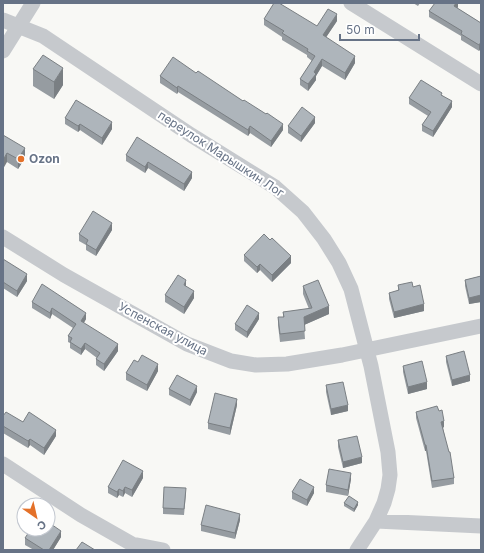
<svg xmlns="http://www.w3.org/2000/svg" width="484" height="553" viewBox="0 0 484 553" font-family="Inter,sans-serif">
<rect width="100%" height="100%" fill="#f8f8f5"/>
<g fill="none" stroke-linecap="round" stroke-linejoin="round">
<!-- minor -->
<path stroke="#c6c9cd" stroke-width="15" d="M 351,3 L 481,84
M 3,20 L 43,36 L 191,135 L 275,187 L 303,212 L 324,239 L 339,263 L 351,289 L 371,366 L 388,452 L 390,475 L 388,489 L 384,503 L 376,521 L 357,550
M 3,51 L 33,3
M 3,237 L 64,275 L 187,344 L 231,361 L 256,365 L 287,364 L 342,355 L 481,326
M 3,464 L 81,515 L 132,544 L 163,550
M 376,521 L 481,526"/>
</g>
<!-- wall -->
<path fill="#969ca1" d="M 413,3 L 420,3 L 418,6 Z
M 458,3 L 458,7 L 457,8 L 481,23 L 481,48 L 479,51 L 461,40 L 461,36 L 429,17 L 429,11 Z
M 264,19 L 317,26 L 337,21 L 326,37 L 355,63 L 345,80 L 322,66 L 316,76 L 316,80 L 308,91 L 300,85 L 300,79 L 312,61 L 307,57 L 307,55 L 282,40 L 282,37 L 264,25 Z
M 33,69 L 63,85 L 54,99 L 33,86 Z
M 196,73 L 243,101 L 283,130 L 271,147 L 250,133 L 248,136 L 178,92 L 177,94 L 160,83 L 160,76 Z
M 442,95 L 452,107 L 433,137 L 422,131 L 422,125 L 428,116 L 409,104 L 409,98 Z
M 65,118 L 112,129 L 102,145 L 80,130 L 78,132 L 65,124 Z
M 315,123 L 301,142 L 288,133 L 288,126 Z
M 3,135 L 25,158 L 18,169 L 7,162 Z
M 126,155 L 192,172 L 192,178 L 184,191 L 148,168 L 145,173 L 126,161 Z
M 112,230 L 96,256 L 86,250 L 86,245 L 79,241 L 79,234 Z
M 270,240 L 291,263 L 272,282 L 260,270 L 257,273 L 244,261 L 244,255 Z
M 3,259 L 27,281 L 17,297 L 3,288 Z
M 481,276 L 481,302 L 469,304 L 465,286 L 465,280 Z
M 398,285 L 413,287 L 424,311 L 394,318 L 389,299 L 389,293 L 398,291 Z
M 303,286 L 329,314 L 304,325 L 305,339 L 280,342 L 278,325 L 278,317 L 283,317 L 283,312 L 309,309 L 303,294 Z
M 186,287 L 194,298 L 184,314 L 165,302 L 165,295 Z
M 32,302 L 86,319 L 84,323 L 118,351 L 104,371 L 96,365 L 96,359 L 97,358 L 85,349 L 81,355 L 70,348 L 70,343 L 68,342 L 68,336 L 73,328 L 52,314 L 50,319 L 32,308 Z
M 259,319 L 247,338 L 235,330 L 235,324 Z
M 446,356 L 470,381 L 452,386 L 446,362 Z
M 138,362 L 158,371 L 147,391 L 126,380 L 126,373 Z
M 403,366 L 427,389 L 408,394 L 403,372 Z
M 326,385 L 348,411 L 331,415 L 326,392 Z
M 169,389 L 197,392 L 190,406 L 169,395 Z
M 237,405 L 230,435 L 208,429 L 208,423 Z
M 439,411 L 444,427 L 443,428 L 454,478 L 454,484 L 432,488 L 426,451 L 425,451 L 416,418 L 416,412 Z
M 3,416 L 23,422 L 56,436 L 44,455 L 30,445 L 28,448 L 3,433 Z
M 338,440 L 362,463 L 343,468 L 338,447 Z
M 143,478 L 132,497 L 125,493 L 123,497 L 119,495 L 117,498 L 108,493 L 108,487 Z
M 351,479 L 348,496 L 326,492 L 326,485 Z
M 292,492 L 314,493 L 307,506 L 292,499 Z
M 186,494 L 184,515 L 163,514 L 163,508 Z
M 344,503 L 358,505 L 354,512 L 344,506 Z
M 240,520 L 235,539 L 201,531 L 201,525 Z
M 61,537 L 53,550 L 34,550 L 25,545 L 25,538 Z"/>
<!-- shaded-wall -->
<path fill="#7a7f83" d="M 456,3 L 458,3 L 458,7 L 454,13 L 454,6 Z
M 337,14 L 337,21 L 323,42 L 323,35 Z
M 481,42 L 481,48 L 479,51 L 479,45 Z
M 355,56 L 355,63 L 345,80 L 345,73 Z
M 322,59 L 322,66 L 316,76 L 316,80 L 308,91 L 308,84 L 314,72 Z
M 63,68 L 63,85 L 54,99 L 54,82 Z
M 178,86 L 178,92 L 177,94 L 177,88 Z
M 452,101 L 452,107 L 433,137 L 433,131 Z
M 315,117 L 315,123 L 301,142 L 301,136 Z
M 112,122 L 112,129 L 102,145 L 102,138 Z
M 80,124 L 80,130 L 78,132 L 78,126 Z
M 283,124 L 283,130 L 271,147 L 271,141 Z
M 250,126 L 250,133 L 248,136 L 248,130 Z
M 25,148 L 25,158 L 18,169 L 18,159 Z
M 7,153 L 7,162 L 3,169 L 3,160 Z
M 148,162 L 148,168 L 145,173 L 145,167 Z
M 192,172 L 192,178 L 184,191 L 184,184 Z
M 112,223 L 112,230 L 96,256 L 96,250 Z
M 291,256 L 291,263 L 272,282 L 272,275 Z
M 260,264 L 260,270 L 257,273 L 257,267 Z
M 27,274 L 27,281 L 17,297 L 17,291 Z
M 186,280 L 186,287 L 184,285 Z
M 194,291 L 194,298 L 184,314 L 184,307 Z
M 481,295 L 481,302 L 469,304 L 469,298 Z
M 424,304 L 424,311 L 394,318 L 394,312 Z
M 329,306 L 329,314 L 304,325 L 304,317 Z
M 52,308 L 52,314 L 50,319 L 50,313 Z
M 86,313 L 86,319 L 81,327 L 81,321 Z
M 259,313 L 259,319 L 247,338 L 247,332 Z
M 85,343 L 85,349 L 81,355 L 81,349 Z
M 118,344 L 118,351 L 104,371 L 104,364 Z
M 158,364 L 158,371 L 147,391 L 147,385 Z
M 470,375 L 470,381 L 452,386 L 452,380 Z
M 427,382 L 427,389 L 408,394 L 408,387 Z
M 197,386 L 197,392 L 190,406 L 190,400 Z
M 237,399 L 237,405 L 230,435 L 230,428 Z
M 348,405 L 348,411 L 331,415 L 331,409 Z
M 444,421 L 444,427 L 441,428 L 441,422 Z
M 56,430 L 56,436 L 44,455 L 44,448 Z
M 30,439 L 30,445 L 28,448 L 28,441 Z
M 425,445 L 426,445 L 426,451 L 425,451 Z
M 362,457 L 362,463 L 343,468 L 343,462 Z
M 143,471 L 143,478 L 132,497 L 132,490 Z
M 351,473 L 351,479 L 348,496 L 348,490 Z
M 125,487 L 125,493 L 123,497 L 123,491 Z
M 314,487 L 314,493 L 307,506 L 307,500 Z
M 119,489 L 119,495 L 117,498 L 117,492 Z
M 358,502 L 358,505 L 354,512 L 354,509 Z
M 240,514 L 240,520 L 235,539 L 235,533 Z
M 61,531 L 61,537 L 53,550 L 49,550 Z"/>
<!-- building -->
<path fill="#aeb5bb" stroke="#7a7f83" d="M 274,3 L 279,3 L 317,26 L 328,9 L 337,14 L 323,35 L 355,56 L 345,73 L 322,59 L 314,72 L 316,74 L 308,84 L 300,79 L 315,56 L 307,51 L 308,49 L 282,33 L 284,31 L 264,19 Z
M 435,3 L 456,3 L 454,6 L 481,23 L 481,42 L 479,45 L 461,34 L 462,31 L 429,11 Z
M 43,55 L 63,68 L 54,82 L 33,69 Z
M 173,57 L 196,73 L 198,71 L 243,101 L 244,100 L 266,114 L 267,113 L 283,124 L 271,141 L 250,126 L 248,130 L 178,86 L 177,88 L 160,76 Z
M 421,80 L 442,93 L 441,95 L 452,101 L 433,131 L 422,125 L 431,112 L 409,98 Z
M 76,100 L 112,122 L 102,138 L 80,124 L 78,126 L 65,118 Z
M 302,107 L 315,117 L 301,136 L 288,126 Z
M 3,135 L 25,148 L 18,159 L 7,153 L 3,160 Z
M 137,137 L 192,172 L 184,184 L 148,162 L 145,167 L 126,155 Z
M 93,211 L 112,223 L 96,250 L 86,244 L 88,240 L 79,234 Z
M 264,234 L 270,240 L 272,238 L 291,256 L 272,275 L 260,264 L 257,267 L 244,255 Z
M 3,259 L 27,274 L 17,291 L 3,282 Z
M 178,275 L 186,280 L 184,285 L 194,291 L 184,307 L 165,295 Z
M 481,276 L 481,295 L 469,298 L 465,280 Z
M 318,280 L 329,306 L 304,317 L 305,331 L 280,334 L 278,317 L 284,317 L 283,312 L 312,308 L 303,286 Z
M 412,282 L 413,287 L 420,285 L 424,304 L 394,312 L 389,293 L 399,290 L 398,285 Z
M 42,284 L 86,313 L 81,321 L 118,344 L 104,364 L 96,359 L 100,353 L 85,343 L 81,349 L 70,342 L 72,338 L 68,336 L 76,324 L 52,308 L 50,313 L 32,302 Z
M 247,305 L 259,313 L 247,332 L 235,324 Z
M 464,351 L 470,375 L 452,380 L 446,356 Z
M 142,355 L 158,364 L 147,385 L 126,373 L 134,360 L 138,362 Z
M 422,361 L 427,382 L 408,387 L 403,366 Z
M 177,375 L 197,386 L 190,400 L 169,389 Z
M 343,382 L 348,405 L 331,409 L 326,385 Z
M 215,393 L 237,399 L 230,428 L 208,423 Z
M 437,406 L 439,411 L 442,410 L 444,421 L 441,422 L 449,452 L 450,452 L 454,478 L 432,481 L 426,445 L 425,445 L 416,412 Z
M 6,412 L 23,422 L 29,412 L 56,430 L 44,448 L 30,439 L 28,441 L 3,426 L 3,416 Z
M 357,436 L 362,457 L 343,462 L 338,440 Z
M 123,460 L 143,471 L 132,490 L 125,487 L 123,491 L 119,489 L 117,492 L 108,487 Z
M 329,469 L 351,473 L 348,490 L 326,485 Z
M 300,479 L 314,487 L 307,500 L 292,492 Z
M 164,487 L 186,488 L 184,509 L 163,508 Z
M 349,496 L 358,502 L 354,509 L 344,503 Z
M 206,505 L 240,514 L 235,533 L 201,525 Z
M 48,522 L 61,531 L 49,550 L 44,550 L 25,538 L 31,529 L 48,529 Z
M 82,542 L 95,550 L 76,550 Z"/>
<!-- markers -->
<circle fill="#e47129" stroke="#fff" stroke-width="1.5" cx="21" cy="159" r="4"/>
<g text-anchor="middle" stroke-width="4" stroke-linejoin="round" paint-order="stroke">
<!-- street labels -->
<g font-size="12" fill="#677386" stroke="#fff">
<text transform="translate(221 154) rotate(33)" y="4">переулок Марышкин Лог</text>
<text transform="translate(163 329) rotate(28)" y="4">Успенская улица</text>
</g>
<!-- poi labels -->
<g font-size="12" font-weight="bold" fill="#677386" stroke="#fff" text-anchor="start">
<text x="29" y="163">Ozon</text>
</g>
</g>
<!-- border -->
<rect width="484" height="553" fill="none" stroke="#677386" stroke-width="8"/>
<!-- north arrow -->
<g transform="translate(36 517) rotate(146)"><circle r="19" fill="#ffffff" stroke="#c2c7cf"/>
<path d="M0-3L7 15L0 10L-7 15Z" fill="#e47129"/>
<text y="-6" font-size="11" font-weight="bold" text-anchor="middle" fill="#677386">С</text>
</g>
<!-- scale -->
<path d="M340 34v6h79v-6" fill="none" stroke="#677386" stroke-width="2"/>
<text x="346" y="34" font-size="12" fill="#677386" stroke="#ffffff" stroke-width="3" paint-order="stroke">50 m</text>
</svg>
